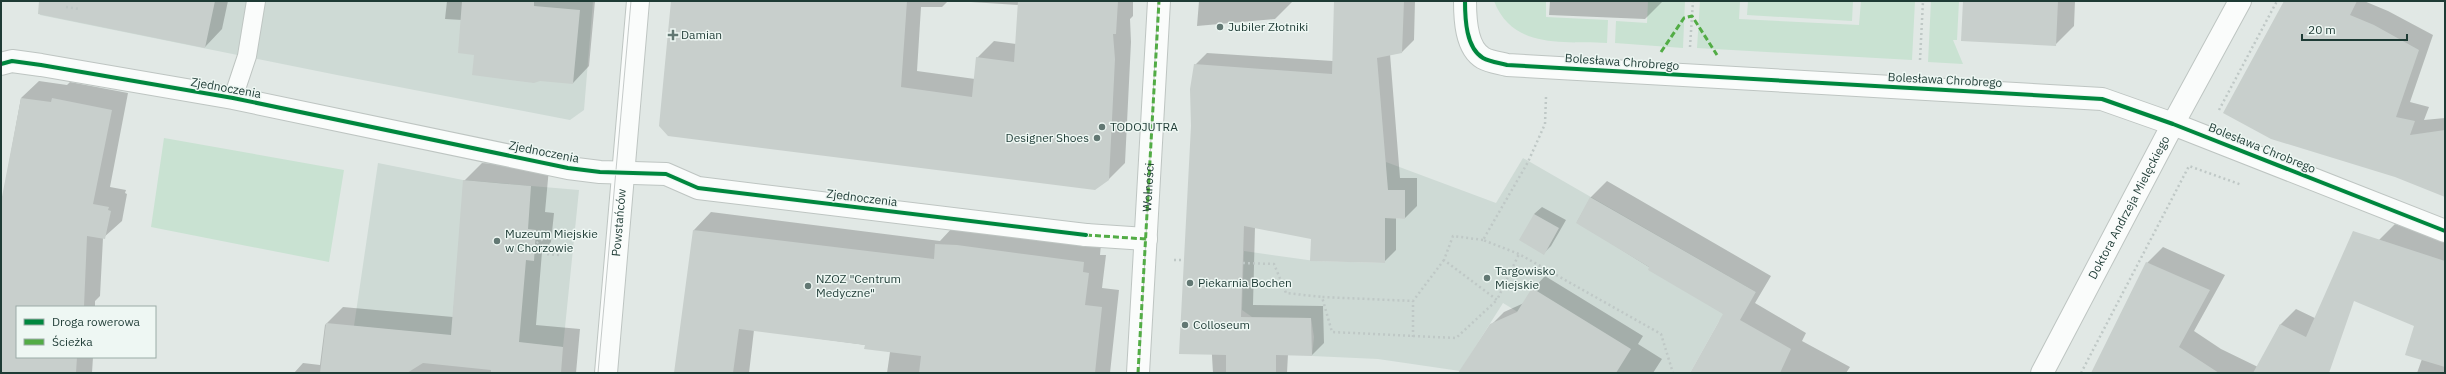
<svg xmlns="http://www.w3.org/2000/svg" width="2446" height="374" viewBox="0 0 2446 374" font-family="'IBM Plex Sans',sans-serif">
<rect width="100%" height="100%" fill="#e1e8e5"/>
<!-- built -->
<path fill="#cedad5" d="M 42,1 L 593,1 L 584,110 L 570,120 L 337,75 L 40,15 Z
M 1523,158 L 1756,292 L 1745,310 L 1719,321 L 1690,373 L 1617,373 L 1503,303 L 1460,371 L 1378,359 L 1312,356 L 1314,337 L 1311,318 L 1252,317 L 1242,310 L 1244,251 L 1315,261 L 1385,263 L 1385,218 L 1405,219 L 1405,190 L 1386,190 L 1386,162 L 1496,203 Z
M 378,163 L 463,180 L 579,190 L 563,347 L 354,326 Z"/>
<!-- green -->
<path fill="#c9e2d2" d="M 1494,1 L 1546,1 L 1546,17 L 1608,20 L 1607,43 C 1564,41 1513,50 1494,1 Z
M 1648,1 L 1685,1 L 1683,48 L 1615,43 L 1616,21 L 1647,23 Z
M 1700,1 L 1740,1 L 1739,19 L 1859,25 L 1861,1 L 1915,1 L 1912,60 L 1697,48 Z
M 1748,1 L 1853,1 L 1852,21 L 1747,15 Z
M 1931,1 L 1959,1 L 1957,40 L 1953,40 L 1963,64 L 1928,62 Z
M 164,138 L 344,170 L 329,262 L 151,227 Z"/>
<!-- shadow -->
<path fill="#0003" d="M 43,1 L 228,1 L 222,29 L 205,47 Z
M 447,1 L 595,1 L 589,66 L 573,83 L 475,54 L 462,20 L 445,19 Z
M 672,1 L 948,1 L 942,7 L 921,7 L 917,71 L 975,79 L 977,58 L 994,41 L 1016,44 L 1019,5 L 955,1 L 1133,1 L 1133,16 L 1130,19 L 1131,42 L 1125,163 L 1108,180 Z
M 1199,1 L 1293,1 L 1275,19 L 1197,26 Z
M 1335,1 L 1415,1 L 1414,40 L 1402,52 L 1390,54 L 1400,178 L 1417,178 L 1417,206 L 1405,218 L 1396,218 L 1396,250 L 1384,262 L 1312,238 L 1255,227 L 1253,305 L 1323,306 L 1324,343 L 1312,355 L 1288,354 L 1287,373 L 1213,373 L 1195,65 L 1207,53 L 1333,61 Z
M 1550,1 L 1663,1 L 1645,19 L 1549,15 Z
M 1964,1 L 2075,1 L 2074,26 L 2055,45 Z
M 2285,1 L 2364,1 L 2388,11 L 2433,35 L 2410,102 L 2429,107 L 2424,120 L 2445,118 L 2445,196 Z
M 39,81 L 67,85 L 70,82 L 128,93 L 110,187 L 126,190 L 125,193 L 127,194 L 122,221 L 103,238 L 100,296 L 95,301 L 95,307 L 17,307 L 17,357 L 93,357 L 92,373 L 1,373 L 1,207 L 21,98 Z
M 482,163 L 549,168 L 545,212 L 554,213 L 551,242 L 542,252 L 536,325 L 580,329 L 576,373 L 294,373 L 303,363 L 320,365 L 325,325 L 343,307 L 453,317 L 464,181 Z
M 1607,181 L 1771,276 L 1755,303 L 1806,333 L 1802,341 L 1850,367 L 1846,373 L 1691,373 L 1724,314 L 1577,222 L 1591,197 Z
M 1542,207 L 1566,220 L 1551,246 L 1543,254 L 1534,214 Z
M 711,212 L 940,241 L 953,227 L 1101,244 L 1100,255 L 1106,255 L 1102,288 L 1119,290 L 1110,373 L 887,373 L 890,352 L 866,345 L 754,330 L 749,373 L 675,373 L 694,230 Z
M 2395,224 L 2445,241 L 2445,373 L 2417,373 L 2422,359 L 2416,326 L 2379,240 Z
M 2163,247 L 2225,275 L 2194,331 L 2221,349 L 2258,367 L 2280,325 L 2296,309 L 2321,321 L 2298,373 L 2093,373 L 2147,263 Z
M 1545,276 L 1643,336 L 1638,344 L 1662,359 L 1653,373 L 1465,373 L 1491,325 L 1504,312 L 1524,303 L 1533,289 Z"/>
<!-- building -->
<path fill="#c8cfcc" d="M 39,1 L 215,1 L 205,48 L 38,14 Z
M 462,1 L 534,1 L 534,6 L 580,10 L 573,84 L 540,81 L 534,83 L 472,75 L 474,55 L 458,53 Z
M 671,1 L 907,1 L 901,87 L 972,97 L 976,57 L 1014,62 L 1018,1 L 1118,1 L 1116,34 L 1113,34 L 1115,59 L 1109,180 L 1095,190 L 668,136 L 659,126 Z
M 1334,1 L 1404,1 L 1402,53 L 1377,58 L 1388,190 L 1405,190 L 1405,219 L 1385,218 L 1385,263 L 1310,261 L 1311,239 L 1244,226 L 1241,317 L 1311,318 L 1312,356 L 1276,355 L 1276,373 L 1226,373 L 1226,355 L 1179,354 L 1191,126 L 1190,89 L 1194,64 L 1332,74 Z
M 1963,1 L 2058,1 L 2056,46 L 1961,41 Z
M 2284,1 L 2357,1 L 2350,15 L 2374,25 L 2419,50 L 2396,117 L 2415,121 L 2410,135 L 2445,130 L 2445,197 L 2395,177 L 2271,139 L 2223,113 Z
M 21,98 L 51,102 L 52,98 L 112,110 L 93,204 L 109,207 L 108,210 L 111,211 L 105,239 L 87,236 L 84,307 L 17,307 L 17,357 L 77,357 L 76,373 L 1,373 L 1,202 Z
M 463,180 L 531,186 L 528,229 L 536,230 L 534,261 L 526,260 L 519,342 L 563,347 L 561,373 L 491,373 L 491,370 L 423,363 L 407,373 L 320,373 L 326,323 L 451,335 Z
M 1590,197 L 1756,292 L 1740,320 L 1791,349 L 1780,373 L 1690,373 L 1723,314 L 1648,270 L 1649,267 L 1576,223 Z
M 1534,214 L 1559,228 L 1544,255 L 1519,240 Z
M 693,230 L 934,259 L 935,244 L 957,245 L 1084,262 L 1083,272 L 1089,273 L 1085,305 L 1102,307 L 1095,373 L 919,373 L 921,356 L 864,349 L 865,345 L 739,329 L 733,373 L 674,373 Z
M 2353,231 L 2445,261 L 2445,367 L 2405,355 L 2414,326 L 2354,301 L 2329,373 L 2253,373 L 2280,324 L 2306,337 Z
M 2146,262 L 2210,290 L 2179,347 L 2219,373 L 2091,373 Z
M 1532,288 L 1631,349 L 1616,373 L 1458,373 L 1490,324 L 1517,312 Z"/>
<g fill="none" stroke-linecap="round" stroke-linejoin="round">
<defs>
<path id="service" d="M 233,98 L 247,56 L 256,1"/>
<g id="pedestrian">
<path d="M 1086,235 L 1146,239"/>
<path id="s1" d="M 1138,373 L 1159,1"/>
</g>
<g id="minor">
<path d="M 1465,1 C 1465,19 1466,48 1483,58 C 1490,62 1500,63 1507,65 L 2102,99 L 2173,124 L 2445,231"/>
<path d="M 1,64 L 12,61 L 41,65 L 233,98 L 568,168 L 600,172 L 666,174 L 698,188 L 1086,235"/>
<path id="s2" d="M 606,373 L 638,1"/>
<path id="s3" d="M 2042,373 L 2173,124 L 2240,1"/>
</g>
</defs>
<!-- service casing -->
<use href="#service" stroke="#bec5c2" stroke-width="20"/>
<!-- pedestrian casing -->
<use href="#pedestrian" stroke="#bec5c2" stroke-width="24"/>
<!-- minor casing -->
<use href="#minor" stroke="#bec5c2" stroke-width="24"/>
<!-- path -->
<path stroke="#bfc8c6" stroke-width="2.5" stroke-dasharray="2 3" stroke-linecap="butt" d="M 66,7 L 79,9
M 1690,47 L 1693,1
M 1920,60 L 1923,1
M 1546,97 L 1545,124 L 1528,162 L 1483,240 L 1519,254 L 1661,334 L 1673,373
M 2219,110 L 2277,1
M 1483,240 L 1453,236 L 1444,260 L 1497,300 L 1519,254
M 559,255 L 545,254 L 535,244 L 546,237 L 560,238
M 1174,260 L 1184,260
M 1444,260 L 1413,301 L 1322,297 L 1332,332 L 1456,338 L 1497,300
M 1243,263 L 1274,264 L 1286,293 L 1322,297
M 1413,337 L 1413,301
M 2081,373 L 2189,166 L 2242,185"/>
<!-- service -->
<use href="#service" stroke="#fafcfb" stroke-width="18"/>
<!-- pedestrian -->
<use href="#pedestrian" stroke="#fafcfb" stroke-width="22"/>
<!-- minor -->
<use href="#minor" stroke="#fafcfb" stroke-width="22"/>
<!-- tram -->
<path stroke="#c5cac9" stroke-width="1" d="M 598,373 L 631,1
M 1139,373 L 1158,1"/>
<!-- quiet -->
<path stroke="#52ac45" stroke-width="3" stroke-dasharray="6 3" stroke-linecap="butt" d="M 1661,52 L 1684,18 L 1692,16 L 1717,55
M 1086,235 L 1146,239
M 1138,373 L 1159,1"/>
<defs>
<path id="cycleway" d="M 1465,1 C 1465,19 1466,48 1483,58 C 1490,62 1500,63 1507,65 L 2102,99 L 2173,124 L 2445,231
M 1,64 L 12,61 L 41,65 L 233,98 L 568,168 L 600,172 L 666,174 L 698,188 L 1086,235"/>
</defs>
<!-- cycleway casing -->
<use href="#cycleway" stroke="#eef7f3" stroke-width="6"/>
<!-- cycleway -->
<use href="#cycleway" stroke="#00873e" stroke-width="4"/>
</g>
<!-- markers -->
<g fill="#627873" stroke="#eef7f3" stroke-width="1.5">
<circle cx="1220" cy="27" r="4"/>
<path d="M671 29h4v4h4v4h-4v4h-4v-4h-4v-4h4z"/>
<circle cx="1102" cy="127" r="4"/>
<circle cx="1097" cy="138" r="4"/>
<circle cx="497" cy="241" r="4"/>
<circle cx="1487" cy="278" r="4"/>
<circle cx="1190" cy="283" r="4"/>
<circle cx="808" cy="286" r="4"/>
<circle cx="1185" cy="325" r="4"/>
</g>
<g text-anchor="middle" stroke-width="3" stroke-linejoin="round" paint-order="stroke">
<!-- poi labels -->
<g font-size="12" fill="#1e3b35" stroke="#eef7f3" text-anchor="start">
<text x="1228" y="31">Jubiler Złotniki</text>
<text x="681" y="39">Damian</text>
<text x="1110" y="131">TODOJUTRA</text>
<text x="1089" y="142" text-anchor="end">Designer Shoes</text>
<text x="505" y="238">Muzeum Miejskie<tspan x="505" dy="14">w Chorzowie</tspan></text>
<text x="1495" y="275">Targowisko<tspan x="1495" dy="14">Miejskie</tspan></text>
<text x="816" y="283">NZOZ "Centrum<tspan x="816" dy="14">Medyczne"</tspan></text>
<text x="1198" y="287">Piekarnia Bochen</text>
<text x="1193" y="329">Colloseum</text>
</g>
<!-- street labels -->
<g font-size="12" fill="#1e3b35" stroke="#eef7f3">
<text transform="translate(1622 62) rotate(4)" y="4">Bolesława Chrobrego</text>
<text transform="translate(1945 80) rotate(3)" y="4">Bolesława Chrobrego</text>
<text transform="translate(226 88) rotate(10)" y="4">Zjednoczenia</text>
<text transform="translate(2262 148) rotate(22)" y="4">Bolesława Chrobrego</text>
<text transform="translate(544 152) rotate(11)" y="4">Zjednoczenia</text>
<text dy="4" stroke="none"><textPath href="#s1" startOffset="186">Wolności</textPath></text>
<text transform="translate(862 198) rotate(7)" y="4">Zjednoczenia</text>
<text dy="4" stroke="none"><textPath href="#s3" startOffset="187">Doktora Andrzeja Mielęckiego</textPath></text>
<text dy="4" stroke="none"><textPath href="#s2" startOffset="151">Powstańców</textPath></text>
</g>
</g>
<!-- border -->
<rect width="2446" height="374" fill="none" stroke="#1e3b35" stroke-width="4"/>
<!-- legend -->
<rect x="16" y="306" width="140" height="52" fill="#eef7f3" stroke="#9baca7"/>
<rect x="24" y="319" width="20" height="6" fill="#00873e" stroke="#9baca7"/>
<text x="52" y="326" font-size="12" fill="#1e3b35">Droga rowerowa</text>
<rect x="24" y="339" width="20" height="6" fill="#52ac45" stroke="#9baca7"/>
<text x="52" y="346" font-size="12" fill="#1e3b35">Ścieżka</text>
<!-- scale -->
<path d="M2302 34v6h105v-6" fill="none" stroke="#1e3b35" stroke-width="2"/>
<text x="2308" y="34" font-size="12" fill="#1e3b35" stroke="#eef7f3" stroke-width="3" paint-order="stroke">20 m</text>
</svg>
